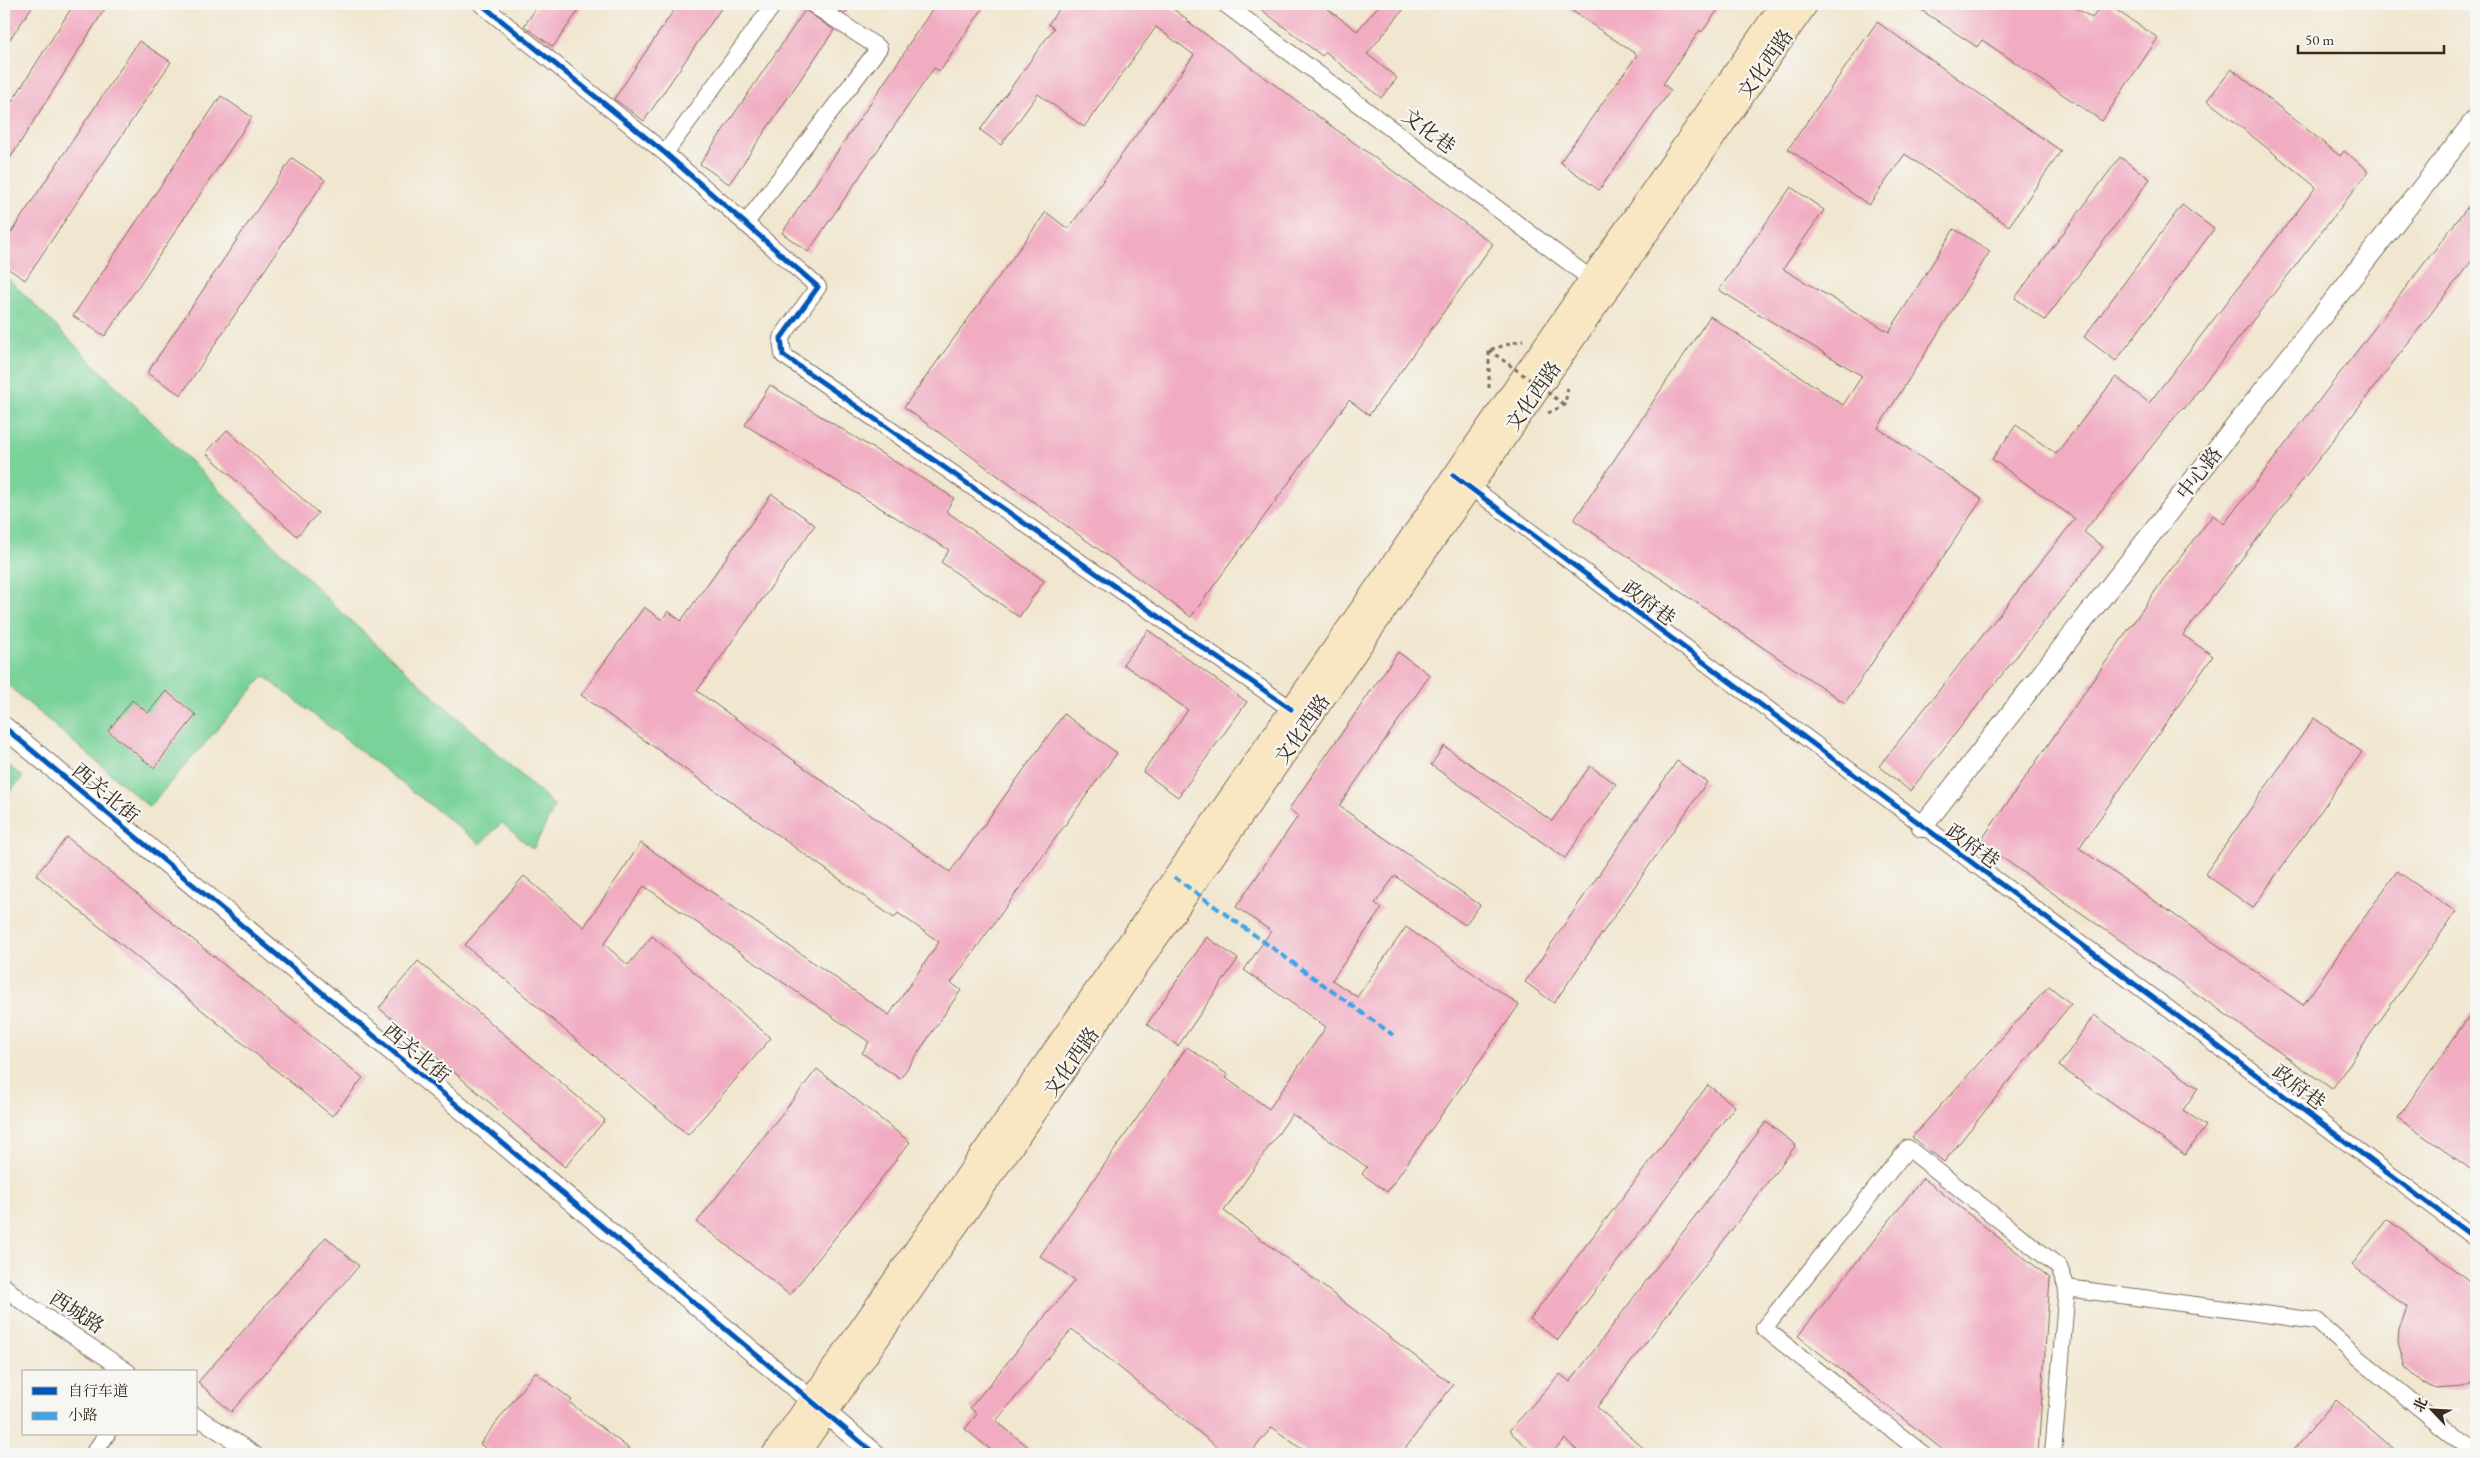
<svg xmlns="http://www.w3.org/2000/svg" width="2480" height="1458" viewBox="0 0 2480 1458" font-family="'EB Garamond','Noto Serif SC',serif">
<rect width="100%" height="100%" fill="#f6f6f2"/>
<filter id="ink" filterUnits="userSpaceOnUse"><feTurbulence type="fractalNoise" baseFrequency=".02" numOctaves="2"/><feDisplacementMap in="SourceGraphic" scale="10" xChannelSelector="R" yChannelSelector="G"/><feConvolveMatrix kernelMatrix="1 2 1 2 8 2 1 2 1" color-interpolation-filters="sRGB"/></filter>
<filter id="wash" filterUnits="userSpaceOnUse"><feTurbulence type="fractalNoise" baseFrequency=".0096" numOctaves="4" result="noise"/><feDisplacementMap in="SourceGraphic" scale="20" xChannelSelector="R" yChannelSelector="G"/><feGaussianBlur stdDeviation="1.12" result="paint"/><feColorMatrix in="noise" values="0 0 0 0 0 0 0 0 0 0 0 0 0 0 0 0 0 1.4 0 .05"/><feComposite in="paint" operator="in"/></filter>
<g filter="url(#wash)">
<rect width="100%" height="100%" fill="#f1e6cf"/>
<!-- green -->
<path fill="#79d299" stroke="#5a7e5c" d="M 4,274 L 342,613 L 555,806 L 533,849 L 502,823 L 480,844 L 264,676 L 149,807 L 4,682 Z
M 4,762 L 23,777 L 4,798 Z"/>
<g id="blocks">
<!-- building -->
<path fill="#f1acc1" d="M 4,4 L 34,4 L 4,48 Z
M 74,4 L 108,4 L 4,168 L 4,114 Z
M 539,4 L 583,4 L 553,47 L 524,26 Z
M 678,4 L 724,4 L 644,121 L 614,99 Z
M 830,4 L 852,4 L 845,14 Z
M 936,4 L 986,4 L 940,71 L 934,68 L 808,252 L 782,233 L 907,49 L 906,48 Z
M 1063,4 L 1166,4 L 1187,19 L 1186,20 L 1493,244 L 1369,415 L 1349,400 L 1191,617 L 904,407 L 1046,212 L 1068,229 L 1194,55 L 1156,27 L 1084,127 L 1038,94 L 1001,145 L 980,130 L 1054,28 L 1048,24 Z
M 1254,4 L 1321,4 L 1357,31 L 1380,4 L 1408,4 L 1367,54 L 1397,78 L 1381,98 L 1326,52 L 1322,56 Z
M 1562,4 L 1722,4 L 1702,32 L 1700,30 L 1663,84 L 1671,90 L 1599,190 L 1560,162 L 1637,55 Z
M 1912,4 L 2069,4 L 2092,18 L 2102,4 L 2107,4 L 2158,38 L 2102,121 L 1982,40 L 1977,47 Z
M 805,10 L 834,30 L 729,184 L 700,164 Z
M 1877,22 L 2061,151 L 2009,226 L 1905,154 L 1869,205 L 1788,149 Z
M 139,41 L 171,62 L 25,280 L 4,266 L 4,243 Z
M 2232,69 L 2340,156 L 2344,151 L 2369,171 L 2184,409 L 2182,408 L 2084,532 L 2103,547 L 1910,791 L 1879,766 L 2075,519 L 1992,459 L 2016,425 L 2056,454 L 2116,377 L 2149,403 L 2316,187 L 2207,100 Z
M 221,96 L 252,117 L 105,336 L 73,316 Z
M 2120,157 L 2150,179 L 2045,320 L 2015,298 Z
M 292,158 L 325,180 L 181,395 L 147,373 Z
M 1791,187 L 1824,210 L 1783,269 L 1889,332 L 1954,229 L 1990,251 L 1878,428 L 1982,499 L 1845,703 L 1574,520 L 1710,316 L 1843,405 L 1862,376 L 1719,290 Z
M 2476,196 L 2476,255 L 2183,635 L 2213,656 L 2079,848 L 2303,1005 L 2397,871 L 2456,912 L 2332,1089 L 1980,842 L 2163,580 L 2213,515 L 2224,524 Z
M 2182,205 L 2214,229 L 2116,361 L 2084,337 Z
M 770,385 L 954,498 L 946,511 L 1044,581 L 1019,617 L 941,562 L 949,550 L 745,425 Z
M 227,430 L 318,513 L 297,536 L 206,453 Z
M 772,494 L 815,525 L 697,691 L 950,872 L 1064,714 L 1117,753 L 951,983 L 961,990 L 900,1079 L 862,1053 L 869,1042 L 644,886 L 604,944 L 628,965 L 652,936 L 771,1038 L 688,1135 L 465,945 L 524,876 L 584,927 L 641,843 L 889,1015 L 939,942 L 898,913 L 894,918 L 581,695 L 644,607 L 662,620 L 668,611 L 681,621 Z
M 1148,630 L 1247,702 L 1178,797 L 1143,772 L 1188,710 L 1123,664 Z
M 1398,652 L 1430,675 L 1339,806 L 1480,905 L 1465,925 L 1395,876 L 1375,903 L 1382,908 L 1332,980 L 1357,997 L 1406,927 L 1519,1005 L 1387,1192 L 1362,1174 L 1367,1167 L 1292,1114 L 1224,1211 L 1453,1385 L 1401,1454 L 1308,1454 L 1272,1427 L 1250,1454 L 1226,1454 L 1072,1329 L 996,1421 L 1037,1454 L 996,1454 L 965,1429 L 977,1414 L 970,1408 L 1075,1280 L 1040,1256 L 1187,1047 L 1228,1075 L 1226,1078 L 1269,1109 L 1326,1027 L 1244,970 L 1271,931 L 1236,907 L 1298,816 L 1289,809 Z
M 166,691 L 196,715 L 154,768 L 108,731 L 132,700 L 148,713 Z
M 2314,718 L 2362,752 L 2253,908 L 2205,874 Z
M 1444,746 L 1552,821 L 1590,766 L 1616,784 L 1565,858 L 1431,765 Z
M 1677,761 L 1707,782 L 1554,1003 L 1525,982 Z
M 67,837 L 363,1078 L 332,1116 L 36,875 Z
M 1207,937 L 1238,959 L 1178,1046 L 1147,1024 Z
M 418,961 L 605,1120 L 565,1167 L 379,1008 Z
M 2049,986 L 2071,1004 L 1944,1162 L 1912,1137 Z
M 2476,1006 L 2476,1173 L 2398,1118 Z
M 2094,1015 L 2198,1088 L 2183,1110 L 2206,1126 L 2185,1155 L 2059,1066 Z
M 817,1069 L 910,1142 L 790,1295 L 697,1222 Z
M 1708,1085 L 1735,1106 L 1558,1340 L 1530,1319 Z
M 1766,1122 L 1796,1145 L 1597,1407 L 1650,1454 L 1581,1454 L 1565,1439 L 1551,1454 L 1535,1454 L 1509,1431 L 1560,1374 L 1570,1382 Z
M 1923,1178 L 2050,1278 L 2038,1454 L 1948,1454 L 1798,1336 Z
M 2387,1219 L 2476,1286 L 2476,1381 L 2462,1387 L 2436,1389 L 2424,1384 L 2405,1367 L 2398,1342 L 2399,1330 L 2407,1307 L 2352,1265 Z
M 326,1237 L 359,1266 L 231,1412 L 198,1382 Z
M 535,1372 L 572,1400 L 570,1403 L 636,1454 L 493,1454 L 480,1444 Z
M 2336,1400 L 2400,1454 L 2290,1454 Z"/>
</g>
</g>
<g filter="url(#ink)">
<use href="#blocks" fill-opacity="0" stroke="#7b6c5c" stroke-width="1"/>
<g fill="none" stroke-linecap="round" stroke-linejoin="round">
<defs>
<path id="minor" d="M 481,4 L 665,153 L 818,287 L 781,338 L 783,355 L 1291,709
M 1225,4 L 1599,285
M 665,153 L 774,4
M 745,224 L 879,48 L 812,4
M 1463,481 L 2476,1239
M 4,1286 L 20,1300 L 128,1372
M 2067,1288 L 2317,1321 L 2361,1360 L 2476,1454
M 196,1416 L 254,1454
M 93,1454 L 107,1434
M 1923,1454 L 1764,1328 L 1908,1148 L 2059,1267 L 2067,1288 L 2053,1454"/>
<path id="tertiary" d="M 4,727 L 875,1454
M 1922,827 L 2476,119"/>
<path id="secondary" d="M 773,1454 L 1782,4
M 798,1454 L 1807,4"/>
</defs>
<!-- minor casing -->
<use href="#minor" stroke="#7b6c5c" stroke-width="18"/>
<!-- tertiary casing -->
<use href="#tertiary" stroke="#7b6c5c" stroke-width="22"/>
<!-- secondary casing -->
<use href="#secondary" stroke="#7b6c5c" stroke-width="24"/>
<!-- path -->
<path stroke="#7b6c5c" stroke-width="3" stroke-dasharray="4 4" stroke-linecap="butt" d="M 1489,388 L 1489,350 L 1523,340
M 1548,413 L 1565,405 L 1568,386"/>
<!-- minor -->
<use href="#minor" stroke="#fff" stroke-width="16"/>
<!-- tertiary -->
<use href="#tertiary" stroke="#fff" stroke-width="20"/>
<!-- secondary -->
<use href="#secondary" stroke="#f9e7c3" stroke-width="22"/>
<!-- path-bridge -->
<path stroke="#7b6c5c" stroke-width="3" stroke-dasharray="4 4" stroke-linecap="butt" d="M 1489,350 L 1565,405"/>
<!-- quiet -->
<path stroke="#3fa3ea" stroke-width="4" stroke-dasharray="8 4" stroke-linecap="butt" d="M 1174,877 L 1393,1035"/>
<defs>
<path id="cycleway" d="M 481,4 L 665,153 L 818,287 L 781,338 L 783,355 L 1291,709
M 1453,475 L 2476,1239
M 4,727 L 875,1454"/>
</defs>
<!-- cycleway casing -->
<use href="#cycleway" stroke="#f6f6f2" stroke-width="8"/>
<!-- cycleway -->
<use href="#cycleway" stroke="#0057b8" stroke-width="5"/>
</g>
</g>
<g text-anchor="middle" stroke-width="4.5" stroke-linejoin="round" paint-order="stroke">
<!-- street labels -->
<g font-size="20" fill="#3b2a1e" stroke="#f6f6f2">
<text transform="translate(1765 64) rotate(-55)" y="7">文化西路</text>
<text transform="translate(1429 131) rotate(37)" y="7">文化巷</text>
<text transform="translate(1533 396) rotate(-55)" y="7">文化西路</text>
<text transform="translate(2199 473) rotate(-52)" y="7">中心路</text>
<text transform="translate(1649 603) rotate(37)" y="7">政府巷</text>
<text transform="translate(1302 729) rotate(-55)" y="7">文化西路</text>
<text transform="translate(106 793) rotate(40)" y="7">西关北街</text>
<text transform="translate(1973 846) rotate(36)" y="7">政府巷</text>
<text transform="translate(417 1053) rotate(40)" y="7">西关北街</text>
<text transform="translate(1071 1062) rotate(-55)" y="7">文化西路</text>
<text transform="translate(2299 1087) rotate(37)" y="7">政府巷</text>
<text transform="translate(77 1312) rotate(33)" y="7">西城路</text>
</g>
</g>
<!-- margin -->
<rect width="2480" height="1458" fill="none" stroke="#f6f6f2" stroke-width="20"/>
<!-- legend -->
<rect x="22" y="1370" width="175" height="65" fill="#f6f6f2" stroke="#aba49d"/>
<rect x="32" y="1387" width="25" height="8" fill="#0057b8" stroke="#aba49d"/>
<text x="68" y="1396" font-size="15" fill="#3b2a1e">自行车道</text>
<rect x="32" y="1412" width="25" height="8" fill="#3fa3ea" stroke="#aba49d"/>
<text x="68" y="1420" font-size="15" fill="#3b2a1e">小路</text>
<!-- north arrow -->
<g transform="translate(2432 1410) rotate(295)" stroke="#f6f6f2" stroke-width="4" paint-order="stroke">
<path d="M0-4L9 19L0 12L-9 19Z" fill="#3b2a1e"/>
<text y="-8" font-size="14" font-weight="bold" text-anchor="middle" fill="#3b2a1e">北</text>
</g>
<!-- scale -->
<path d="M2298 45v8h146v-8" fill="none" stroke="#3b2a1e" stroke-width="2.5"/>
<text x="2305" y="45" font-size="15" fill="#3b2a1e" stroke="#f6f6f2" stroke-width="4" paint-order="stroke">50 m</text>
</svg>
